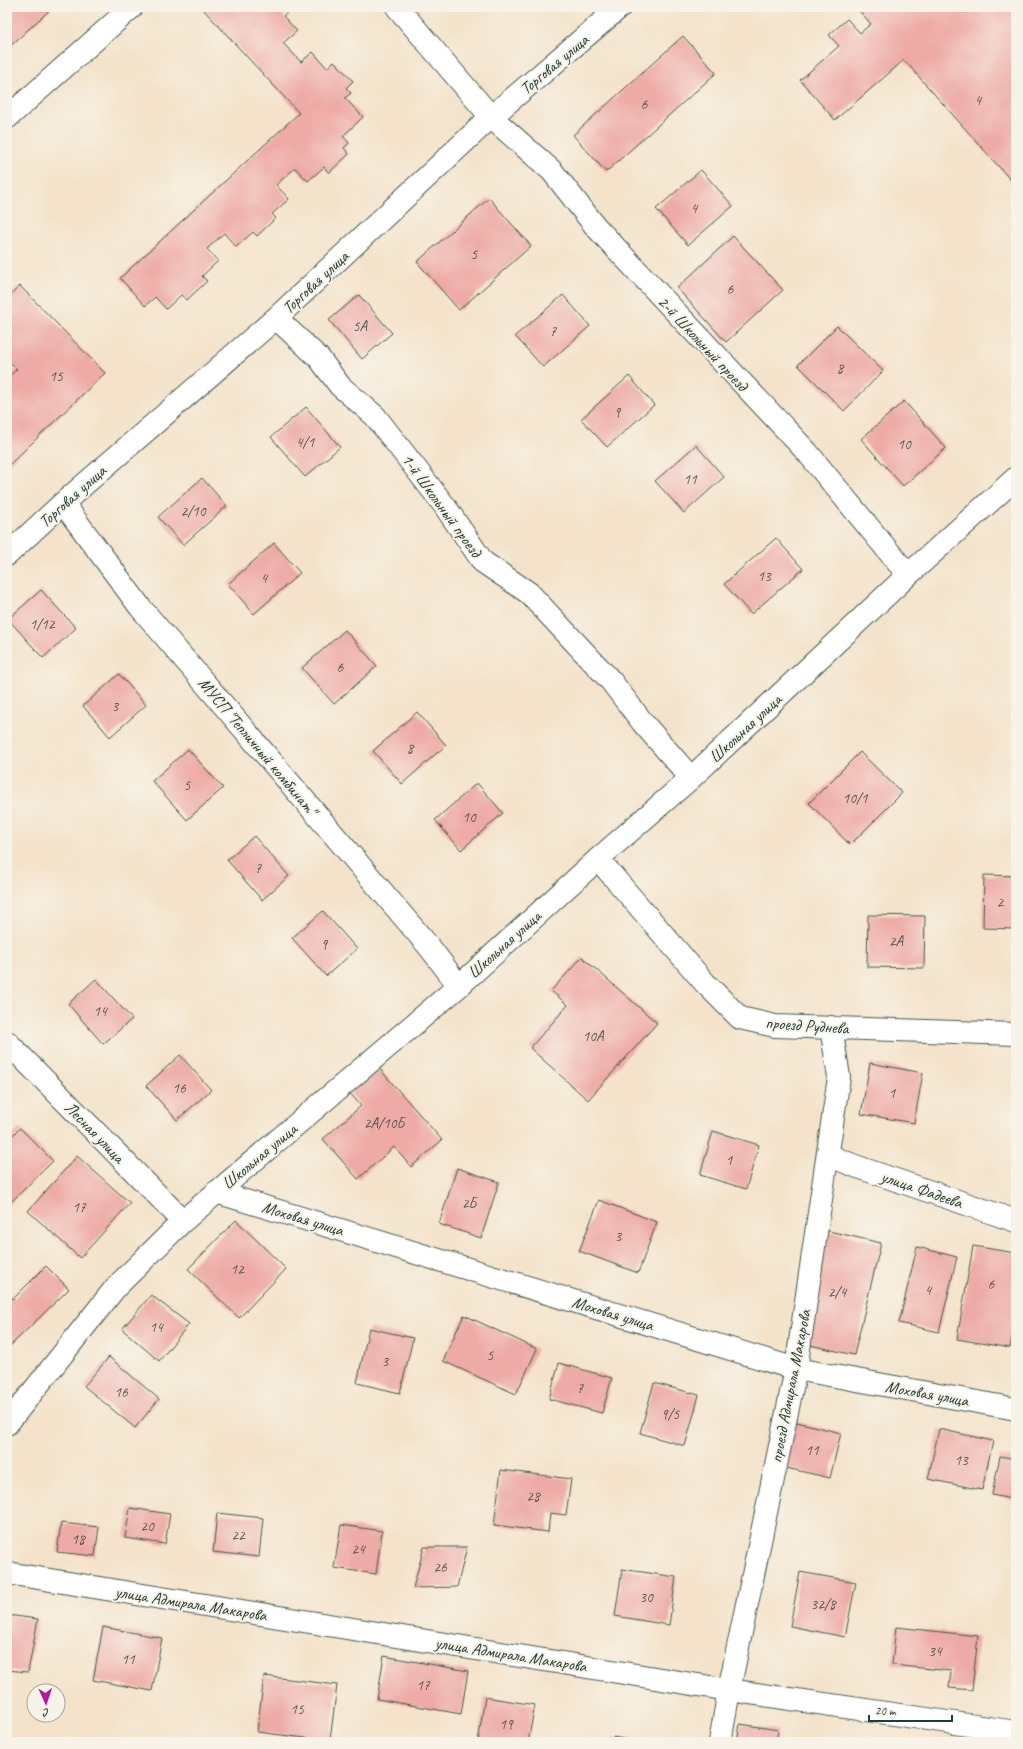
<svg xmlns="http://www.w3.org/2000/svg" width="1023" height="1749" viewBox="0 0 1023 1749" font-family="Caveat,sans-serif">
<rect width="100%" height="100%" fill="#f7f3e8"/>
<filter id="ink" filterUnits="userSpaceOnUse"><feTurbulence type="fractalNoise" baseFrequency=".025" numOctaves="2"/><feDisplacementMap in="SourceGraphic" scale="8" xChannelSelector="R" yChannelSelector="G"/><feConvolveMatrix kernelMatrix="1 2 1 2 8 2 1 2 1" color-interpolation-filters="sRGB"/></filter>
<filter id="wash" filterUnits="userSpaceOnUse"><feTurbulence type="fractalNoise" baseFrequency=".012" numOctaves="4" result="noise"/><feDisplacementMap in="SourceGraphic" scale="16" xChannelSelector="R" yChannelSelector="G"/><feGaussianBlur stdDeviation="0.9" result="paint"/><feColorMatrix in="noise" values="0 0 0 0 0 0 0 0 0 0 0 0 0 0 0 0 0 1.4 0 .05"/><feComposite in="paint" operator="in"/></filter>
<g filter="url(#wash)">
<rect width="100%" height="100%" fill="#f4e3ca"/>
<g id="blocks">
<!-- building -->
<path fill="#eeaaa6" d="M 7,7 L 53,7 L 7,49 Z
M 201,7 L 286,7 L 289,11 L 283,16 L 297,31 L 283,43 L 301,62 L 313,52 L 327,68 L 334,61 L 353,81 L 346,88 L 351,93 L 345,98 L 363,117 L 343,136 L 349,143 L 344,148 L 349,154 L 329,173 L 324,167 L 308,181 L 295,168 L 276,185 L 289,199 L 272,214 L 276,218 L 257,236 L 253,232 L 236,247 L 224,233 L 207,249 L 218,261 L 202,276 L 207,281 L 187,300 L 181,295 L 166,309 L 155,297 L 145,306 L 120,278 L 299,113 Z
M 856,7 L 1016,7 L 1016,186 L 904,60 L 835,120 L 800,80 L 839,46 L 829,35 L 847,19 L 860,33 L 871,24 Z
M 683,36 L 716,73 L 606,172 L 573,135 Z
M 701,170 L 733,206 L 688,245 L 656,209 Z
M 489,198 L 531,246 L 459,310 L 417,262 Z
M 733,236 L 783,290 L 726,342 L 677,288 Z
M 20,286 L 105,373 L 7,467 L 7,378 L 17,369 L 7,359 L 7,298 Z
M 359,295 L 392,333 L 362,359 L 329,320 Z
M 563,295 L 590,326 L 543,367 L 515,336 Z
M 837,326 L 883,371 L 844,411 L 798,365 Z
M 629,376 L 654,405 L 607,447 L 581,419 Z
M 904,401 L 946,448 L 903,486 L 861,439 Z
M 306,407 L 340,447 L 305,477 L 271,437 Z
M 696,445 L 724,477 L 684,513 L 655,481 Z
M 202,478 L 227,506 L 183,545 L 158,517 Z
M 776,538 L 803,569 L 751,614 L 724,584 Z
M 274,543 L 300,573 L 254,614 L 228,584 Z
M 41,590 L 76,628 L 43,658 L 8,619 Z
M 345,630 L 377,666 L 334,704 L 302,668 Z
M 119,674 L 146,705 L 110,737 L 83,706 Z
M 417,712 L 446,745 L 402,784 L 373,751 Z
M 188,749 L 223,788 L 187,820 L 152,781 Z
M 860,752 L 902,793 L 850,845 L 809,803 Z
M 477,783 L 503,813 L 461,850 L 435,820 Z
M 254,836 L 289,876 L 262,900 L 227,860 Z
M 984,875 L 1016,876 L 1016,929 L 983,928 Z
M 323,911 L 357,949 L 326,976 L 292,938 Z
M 868,915 L 925,916 L 924,968 L 867,967 Z
M 582,957 L 657,1023 L 588,1100 L 530,1048 L 568,1005 L 551,991 Z
M 96,979 L 132,1019 L 103,1044 L 68,1004 Z
M 180,1055 L 211,1090 L 177,1120 L 146,1086 Z
M 870,1063 L 923,1073 L 914,1123 L 861,1114 Z
M 378,1067 L 442,1140 L 411,1167 L 394,1147 L 358,1179 L 323,1139 L 361,1106 L 349,1092 Z
M 20,1128 L 53,1161 L 7,1206 L 7,1141 Z
M 713,1131 L 759,1145 L 746,1189 L 700,1175 Z
M 77,1156 L 130,1203 L 80,1258 L 28,1211 Z
M 457,1168 L 499,1182 L 481,1238 L 439,1224 Z
M 599,1200 L 657,1222 L 638,1273 L 579,1251 Z
M 236,1220 L 286,1269 L 239,1318 L 188,1269 Z
M 820,1229 L 881,1243 L 854,1355 L 793,1341 Z
M 973,1246 L 1016,1253 L 1016,1314 L 1010,1348 L 957,1339 Z
M 917,1247 L 957,1257 L 939,1332 L 899,1323 Z
M 46,1266 L 69,1289 L 8,1348 L 7,1292 L 13,1299 Z
M 151,1295 L 189,1324 L 159,1361 L 122,1329 Z
M 464,1315 L 537,1349 L 516,1394 L 443,1361 Z
M 369,1328 L 413,1338 L 400,1393 L 357,1383 Z
M 109,1357 L 159,1399 L 135,1428 L 84,1386 Z
M 559,1363 L 612,1378 L 602,1413 L 549,1399 Z
M 654,1383 L 699,1395 L 685,1446 L 640,1433 Z
M 793,1421 L 841,1433 L 830,1478 L 782,1467 Z
M 939,1429 L 993,1441 L 982,1490 L 928,1479 Z
M 1000,1456 L 1016,1459 L 1016,1500 L 992,1495 Z
M 501,1470 L 571,1479 L 566,1515 L 550,1513 L 548,1532 L 494,1525 Z
M 130,1508 L 170,1514 L 165,1544 L 125,1538 Z
M 217,1513 L 263,1518 L 259,1557 L 213,1552 Z
M 61,1523 L 99,1527 L 95,1556 L 57,1552 Z
M 341,1525 L 382,1531 L 376,1574 L 334,1568 Z
M 424,1547 L 467,1547 L 457,1587 L 413,1588 Z
M 622,1569 L 676,1577 L 669,1625 L 615,1616 Z
M 800,1572 L 856,1582 L 845,1637 L 790,1626 Z
M 7,1615 L 38,1619 L 28,1672 L 7,1670 Z
M 103,1627 L 162,1638 L 152,1691 L 93,1680 Z
M 896,1627 L 978,1636 L 972,1690 L 949,1688 L 951,1671 L 892,1665 Z
M 384,1656 L 468,1671 L 461,1714 L 377,1699 Z
M 264,1676 L 337,1685 L 330,1741 L 257,1732 Z
M 485,1697 L 535,1705 L 528,1742 L 478,1742 Z
M 740,1724 L 778,1730 L 776,1742 L 737,1742 Z
M 613,1737 L 636,1741 L 635,1742 L 612,1742 Z"/>
</g>
</g>
<g filter="url(#ink)">
<use href="#blocks" fill-opacity="0" stroke="#3f564a" stroke-width="1"/>
<g fill="none" stroke-linecap="round" stroke-linejoin="round">
<defs>
<path id="minor" d="M 397,7 L 491,117 L 552,171 L 596,227 L 807,452 L 908,575
M 7,118 L 132,7
M 276,318 L 319,358 L 340,386 L 375,416 L 444,505 L 483,562 L 529,593 L 611,681 L 643,723 L 691,778
M 63,503 L 140,607 L 431,949 L 459,986
M 7,555 L 63,503 L 276,318 L 491,117 L 620,7
M 598,859 L 705,983 L 740,1018 L 775,1026 L 1016,1034
M 7,1042 L 183,1221
M 828,1155 L 855,1166 L 1016,1221
M 216,1192 L 796,1369 L 1016,1409
M 7,1424 L 116,1287 L 183,1221 L 459,986 L 598,859 L 691,778 L 908,575 L 1016,478
M 7,1573 L 729,1690 L 1016,1732
M 720,1742 L 729,1690 L 796,1369 L 839,1077 L 831,1027"/>
</defs>
<!-- minor casing -->
<use href="#minor" stroke="#3f564a" stroke-width="24"/>
<!-- minor -->
<use href="#minor" stroke="#fff" stroke-width="22"/>
</g>
</g>
<g text-anchor="middle" stroke-width="4" stroke-linejoin="round" paint-order="stroke">
<!-- number labels -->
<g font-size="15" fill="#535850">
<text x="978" y="105">4</text>
<text x="644" y="109">6</text>
<text x="694" y="213">4</text>
<text x="474" y="259">5</text>
<text x="730" y="294">6</text>
<text x="360" y="331">5А</text>
<text x="553" y="336">7</text>
<text x="840" y="373">8</text>
<text x="56" y="381">15</text>
<text x="617" y="417">9</text>
<text x="305" y="447">4/1</text>
<text x="904" y="449">10</text>
<text x="690" y="484">11</text>
<text x="193" y="516">2/10</text>
<text x="764" y="581">13</text>
<text x="264" y="583">4</text>
<text x="42" y="629">1/12</text>
<text x="340" y="672">6</text>
<text x="115" y="711">3</text>
<text x="410" y="753">8</text>
<text x="187" y="790">5</text>
<text x="855" y="803">10/1</text>
<text x="469" y="822">10</text>
<text x="258" y="873">7</text>
<text x="1000" y="907">2</text>
<text x="896" y="946">2А</text>
<text x="324" y="949">9</text>
<text x="100" y="1016">14</text>
<text x="593" y="1041">10А</text>
<text x="179" y="1093">16</text>
<text x="892" y="1098">1</text>
<text x="384" y="1128">2А/10Б</text>
<text x="729" y="1165">1</text>
<text x="469" y="1208">2Б</text>
<text x="79" y="1212">17</text>
<text x="618" y="1241">3</text>
<text x="237" y="1274">12</text>
<text x="991" y="1289">6</text>
<text x="928" y="1295">4</text>
<text x="837" y="1297">2/4</text>
<text x="156" y="1332">14</text>
<text x="490" y="1360">5</text>
<text x="385" y="1366">3</text>
<text x="580" y="1393">7</text>
<text x="121" y="1397">16</text>
<text x="670" y="1419">9/5</text>
<text x="812" y="1455">11</text>
<text x="961" y="1465">13</text>
<text x="533" y="1501">28</text>
<text x="147" y="1531">20</text>
<text x="238" y="1540">22</text>
<text x="78" y="1544">18</text>
<text x="358" y="1554">24</text>
<text x="440" y="1572">26</text>
<text x="646" y="1602">30</text>
<text x="823" y="1609">32/8</text>
<text x="935" y="1656">34</text>
<text x="128" y="1664">11</text>
<text x="423" y="1690">17</text>
<text x="297" y="1714">15</text>
<text x="506" y="1729">19</text>
</g>
<!-- street labels -->
<g font-size="17" fill="#1f3d34" stroke="#f7f3e8">
<text transform="translate(554 64) rotate(-40)" y="6">Торговая улица</text>
<text transform="translate(315 282) rotate(-43)" y="6">Торговая улица</text>
<text transform="translate(703 343) rotate(47)" y="6">2-й Школьный проезд</text>
<text transform="translate(72 496) rotate(-42)" y="6">Торговая улица</text>
<text transform="translate(442 505) rotate(54)" y="6">1-й Школьный проезд</text>
<text transform="translate(745 728) rotate(-43)" y="6">Школьная улица</text>
<text transform="translate(258 746) rotate(50)" y="6">МУСП "Тепличный комбинат"</text>
<text transform="translate(504 944) rotate(-42)" y="6">Школьная улица</text>
<text transform="translate(807 1025) rotate(4)" y="6">проезд Руднева</text>
<text transform="translate(95 1132) rotate(46)" y="6">Лесная улица</text>
<text transform="translate(259 1156) rotate(-40)" y="6">Школьная улица</text>
<text transform="translate(922 1189) rotate(19)" y="6">улица Фадеева</text>
<text transform="translate(303 1218) rotate(17)" y="6">Моховая улица</text>
<text transform="translate(613 1313) rotate(17)" y="6">Моховая улица</text>
<text transform="translate(790 1386) rotate(-79)" y="6">проезд Адмирала Макарова</text>
<text transform="translate(927 1393) rotate(10)" y="6">Моховая улица</text>
<text transform="translate(191 1603) rotate(9)" y="6">улица Адмирала Макарова</text>
<text transform="translate(511 1654) rotate(9)" y="6">улица Адмирала Макарова</text>
</g>
</g>
<!-- margin -->
<rect width="1023" height="1749" fill="none" stroke="#f7f3e8" stroke-width="24"/>
<!-- north arrow -->
<g transform="translate(46 1703) rotate(177)"><circle r="19" fill="#f7f3e8" stroke="#a1aaa0"/>
<path d="M0-3L7 15L0 10L-7 15Z" fill="#b5179e"/>
<text y="-6" font-size="11" font-weight="bold" text-anchor="middle" fill="#1f3d34">С</text>
</g>
<!-- scale -->
<path d="M869 1715v6h83v-6" fill="none" stroke="#1f3d34" stroke-width="2"/>
<text x="875" y="1715" font-size="12" fill="#1f3d34" stroke="#f7f3e8" stroke-width="3" paint-order="stroke">20 m</text>
</svg>
